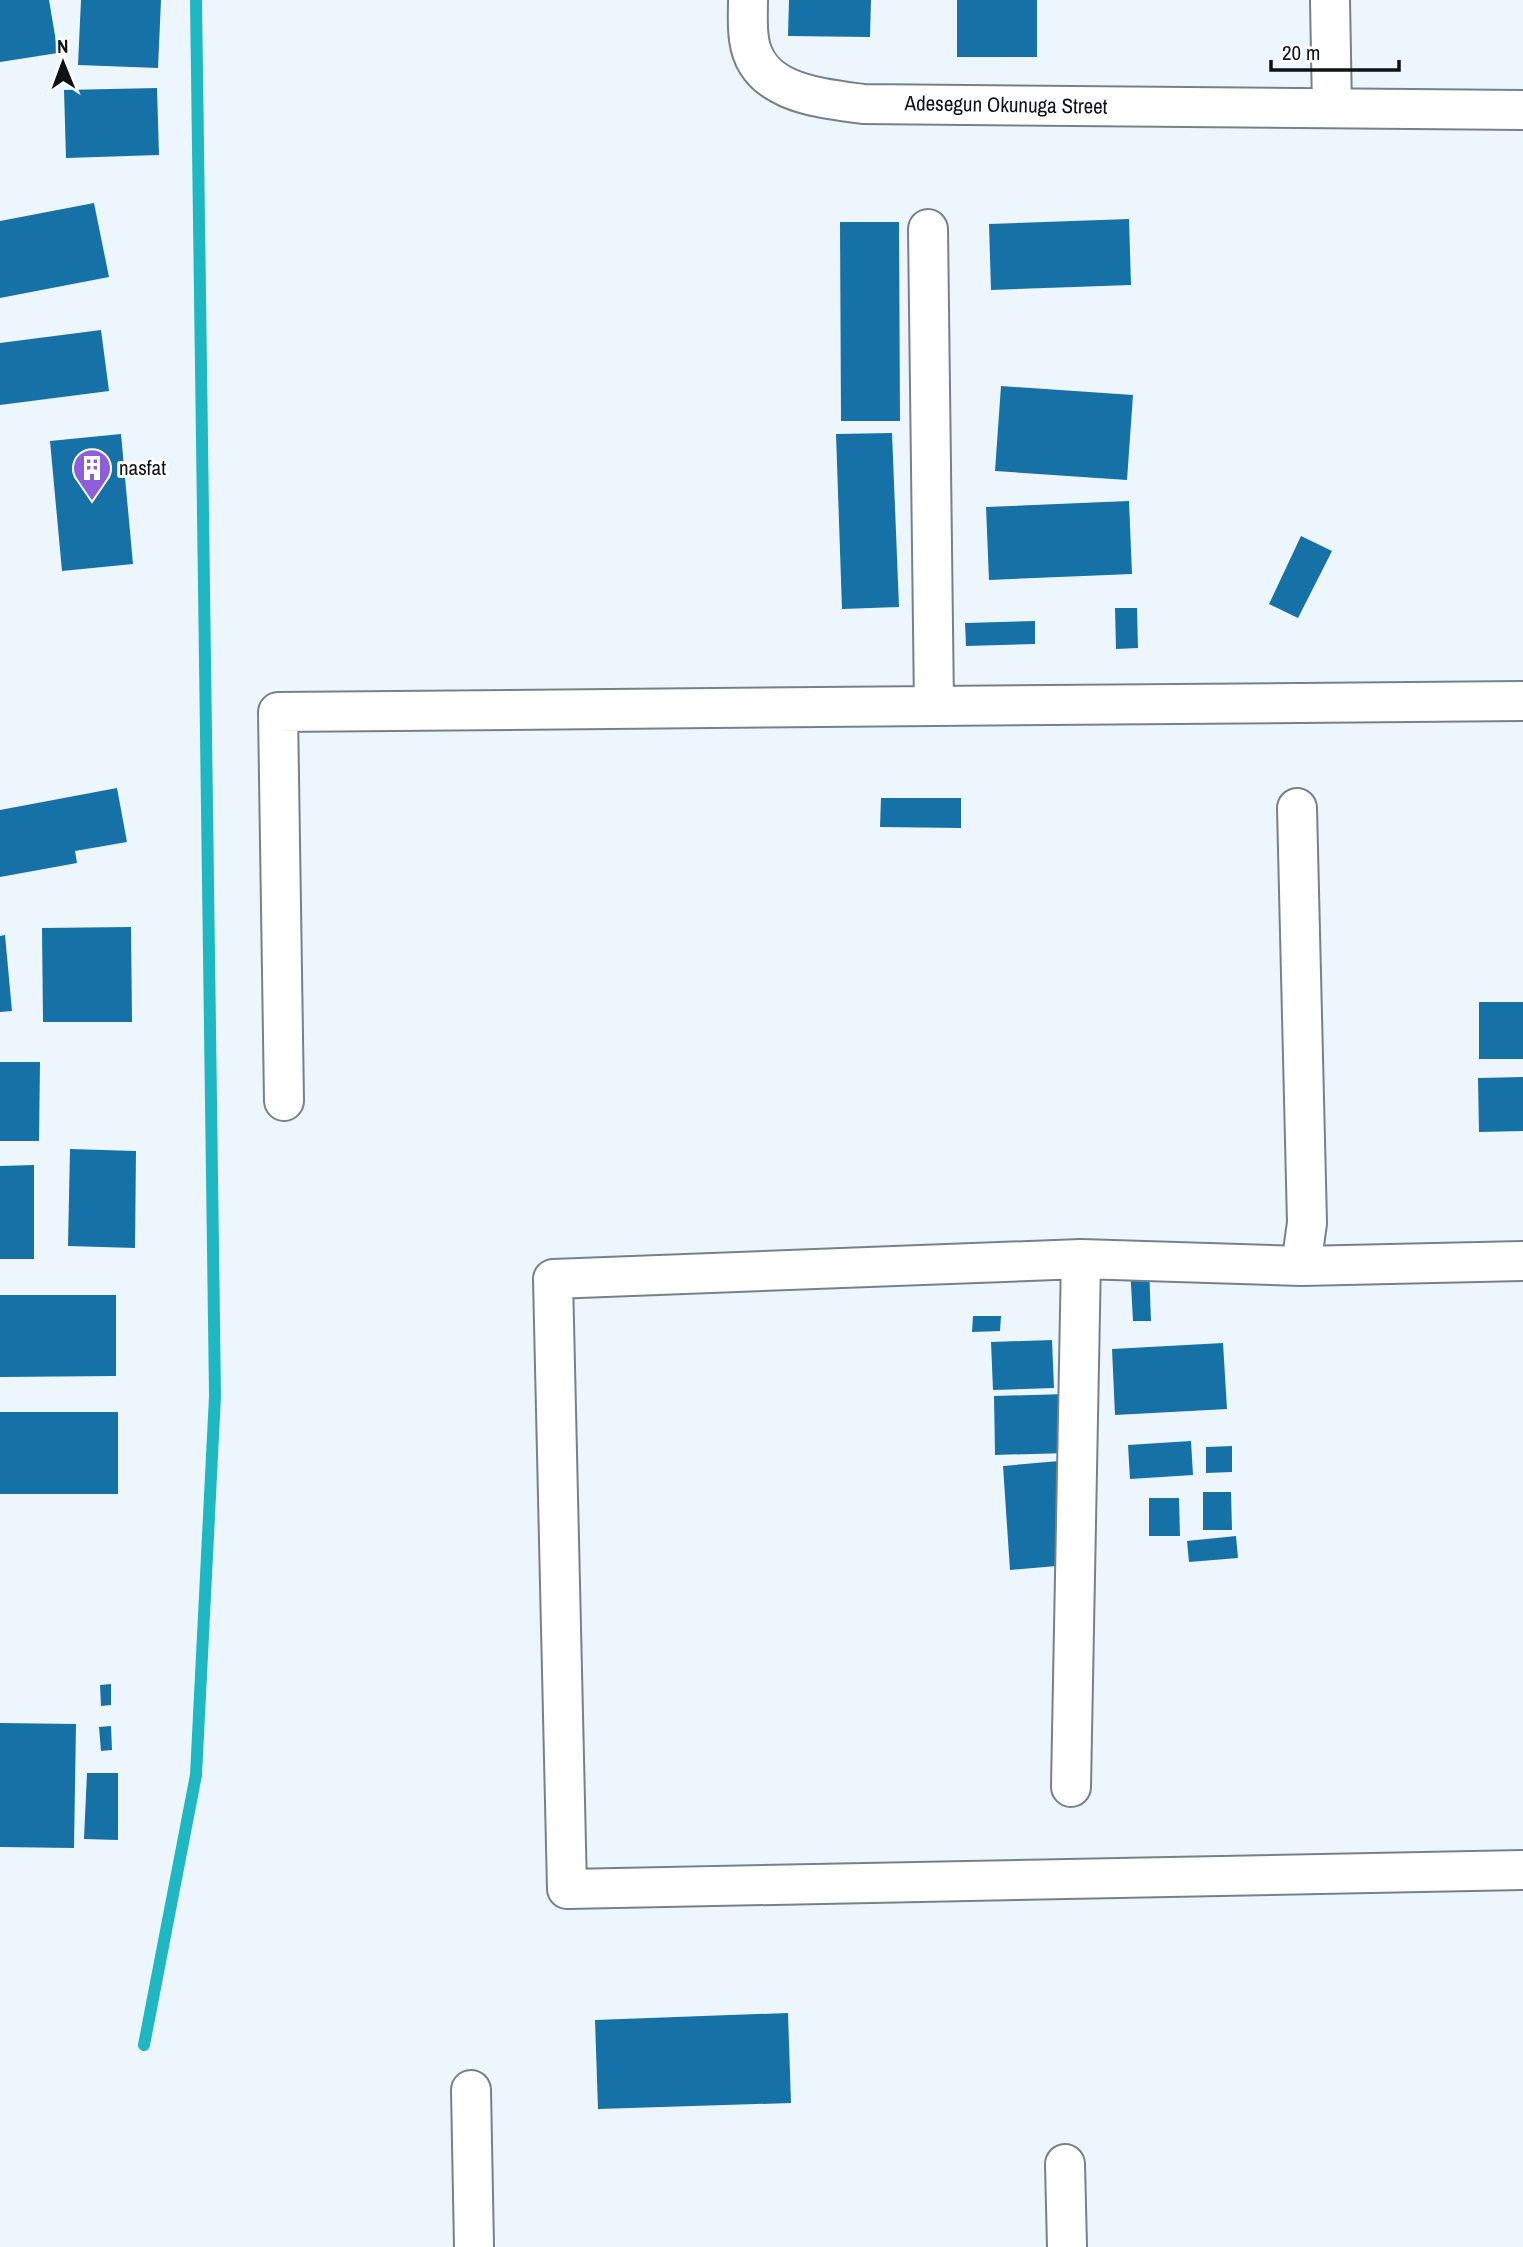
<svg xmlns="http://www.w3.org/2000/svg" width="1523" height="2247" viewBox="0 0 1523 2247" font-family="'Archivo Narrow',sans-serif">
<rect width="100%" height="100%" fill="#edf6fd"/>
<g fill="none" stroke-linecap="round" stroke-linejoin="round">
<!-- stream -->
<path stroke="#1fb8c2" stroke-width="12" d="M 144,2045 L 196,1775 L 215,1396 L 196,0"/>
</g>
<!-- building -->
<path fill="#1671a7" d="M 0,0 L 49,0 L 58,53 L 0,62 Z
M 81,0 L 161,0 L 158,68 L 78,65 Z
M 789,0 L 871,0 L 870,37 L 788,36 Z
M 957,0 L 1037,0 L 1037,57 L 957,57 Z
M 157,88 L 159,155 L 66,158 L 64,90 Z
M 94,203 L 109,277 L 0,298 L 0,221 Z
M 1129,219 L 1131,285 L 991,290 L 989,224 Z
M 840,222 L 899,222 L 900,421 L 841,421 Z
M 101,330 L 109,391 L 0,405 L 0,343 Z
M 1001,386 L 1133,395 L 1127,480 L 995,471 Z
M 892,433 L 899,607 L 842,609 L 836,434 Z
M 121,434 L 133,564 L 62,571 L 50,441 Z
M 1129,501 L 1132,574 L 989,580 L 986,507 Z
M 1301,536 L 1332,551 L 1298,618 L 1269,604 Z
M 1115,608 L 1137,608 L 1138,648 L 1116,649 Z
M 1035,621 L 1035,644 L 966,646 L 965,623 Z
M 117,788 L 127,842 L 75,851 L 77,863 L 0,877 L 0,810 Z
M 881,798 L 961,798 L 961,828 L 880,827 Z
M 131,927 L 132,1022 L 43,1022 L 42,928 Z
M 5,935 L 12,1011 L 0,1012 L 0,936 Z
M 1479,1002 L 1523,1002 L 1523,1059 L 1479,1059 Z
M 0,1062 L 40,1062 L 39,1141 L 0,1141 Z
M 1523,1077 L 1523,1131 L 1479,1132 L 1478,1078 Z
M 70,1149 L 136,1151 L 135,1248 L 68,1246 Z
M 34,1165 L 34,1259 L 0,1259 L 0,1166 Z
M 1149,1265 L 1151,1321 L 1133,1321 L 1130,1266 Z
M 0,1295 L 116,1295 L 116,1376 L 0,1377 Z
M 973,1316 L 1001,1316 L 1000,1331 L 972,1332 Z
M 1052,1340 L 1054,1388 L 993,1390 L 991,1342 Z
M 1223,1343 L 1227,1409 L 1115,1415 L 1112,1349 Z
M 1066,1394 L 1068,1453 L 995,1455 L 994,1396 Z
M 0,1412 L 118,1412 L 118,1494 L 0,1494 Z
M 1191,1441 L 1193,1475 L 1130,1479 L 1128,1445 Z
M 1232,1446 L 1232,1472 L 1206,1473 L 1206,1447 Z
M 1059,1461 L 1068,1565 L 1010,1570 L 1003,1466 Z
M 1203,1492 L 1231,1492 L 1232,1530 L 1203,1530 Z
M 1149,1498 L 1179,1498 L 1180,1536 L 1149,1536 Z
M 1236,1536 L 1238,1558 L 1189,1562 L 1187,1541 Z
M 111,1684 L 111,1705 L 101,1706 L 100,1685 Z
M 0,1723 L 76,1724 L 74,1848 L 0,1847 Z
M 111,1726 L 112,1750 L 101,1751 L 99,1727 Z
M 87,1773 L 118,1773 L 118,1840 L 84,1839 Z
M 788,2013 L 791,2103 L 598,2109 L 595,2020 Z"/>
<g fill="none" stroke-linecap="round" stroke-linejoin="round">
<defs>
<path id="minor" d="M 748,0 C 748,13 747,26 749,39 C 756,93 819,98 863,104 L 1523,110
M 1330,0 L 1332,108
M 928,229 L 934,706 L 1523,701
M 1297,808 L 1307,1223 L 1301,1266
M 284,1101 L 278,712 L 934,706
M 1523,1261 L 1301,1266 L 1081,1259 L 553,1279 L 567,1889 L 1523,1870
M 1071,1787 L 1081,1259
M 471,2090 L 474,2247
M 1065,2164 L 1067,2247"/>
</defs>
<!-- minor casing -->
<use href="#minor" stroke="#778189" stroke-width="42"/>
<!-- minor -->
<use href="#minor" stroke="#fff" stroke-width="38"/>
</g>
<!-- icons -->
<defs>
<symbol id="building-pin" viewBox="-11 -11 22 30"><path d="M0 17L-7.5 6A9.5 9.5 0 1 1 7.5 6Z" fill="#8c5ed8" stroke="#fff"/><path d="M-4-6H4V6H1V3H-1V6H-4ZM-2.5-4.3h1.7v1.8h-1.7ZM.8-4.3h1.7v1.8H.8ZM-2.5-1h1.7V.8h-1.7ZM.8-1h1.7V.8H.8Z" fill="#fff"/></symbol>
</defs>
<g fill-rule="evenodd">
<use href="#building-pin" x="70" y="446" width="44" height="60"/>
</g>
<g text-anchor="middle" stroke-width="6" stroke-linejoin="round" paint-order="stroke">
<!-- street labels -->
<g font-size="21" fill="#0f1315" stroke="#fff">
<text transform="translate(1006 105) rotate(1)" y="7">Adesegun Okunuga Street</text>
</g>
<!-- poi labels -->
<g font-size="21" fill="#0f1315" stroke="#fff" text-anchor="start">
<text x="119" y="475">nasfat</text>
</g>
</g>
<!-- north arrow -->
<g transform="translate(63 63) rotate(359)" stroke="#ffffff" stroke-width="5" paint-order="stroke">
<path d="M0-5L12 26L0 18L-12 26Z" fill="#0f1315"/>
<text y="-10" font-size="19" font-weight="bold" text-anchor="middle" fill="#0f1315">N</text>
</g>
<!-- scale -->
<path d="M1271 60v10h128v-10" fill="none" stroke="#0f1315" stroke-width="3.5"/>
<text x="1282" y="60" font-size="21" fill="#0f1315" stroke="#ffffff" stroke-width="5" paint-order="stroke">20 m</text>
</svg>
